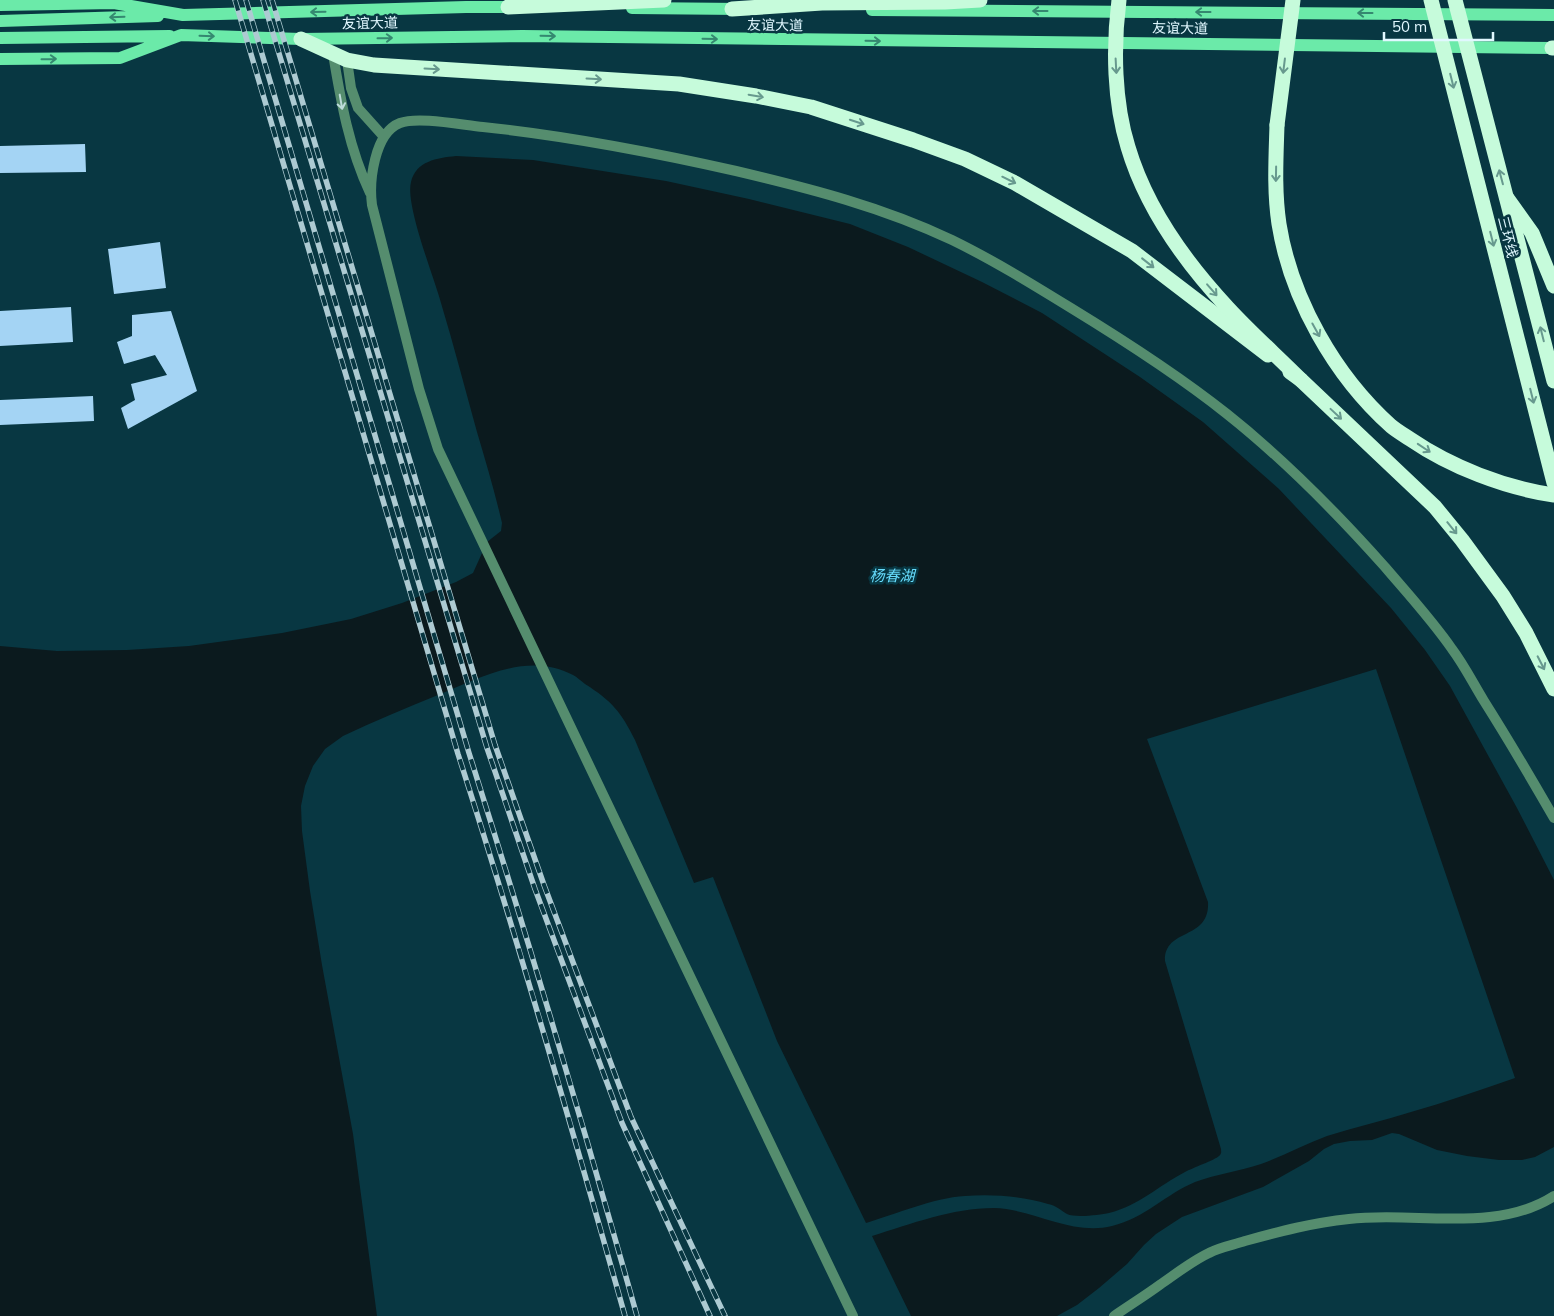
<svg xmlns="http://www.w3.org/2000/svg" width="1554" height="1316" viewBox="0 0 1554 1316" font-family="Mulish,'Noto Sans SC',sans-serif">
<rect width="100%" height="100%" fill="#083742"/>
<!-- water -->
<path fill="#0b1a1e" d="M 456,156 L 533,160 L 666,181 L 749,199 L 850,224 L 908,247 L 982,282 L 1042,313 L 1140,377 L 1203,422 L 1279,489 L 1391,608 L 1425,650 L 1450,686 L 1517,808 L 1554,880 L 1554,1147 L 1535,1157 L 1522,1160 L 1499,1160 L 1467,1156 L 1437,1150 L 1399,1134 L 1392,1133 L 1372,1140 L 1350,1141 L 1334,1144 L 1324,1149 L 1309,1161 L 1263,1187 L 1182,1217 L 1156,1234 L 1144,1245 L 1127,1264 L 1099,1288 L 1077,1305 L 1057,1316 L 911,1316 L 872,1236 C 911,1224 952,1208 994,1208 C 1033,1209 1072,1236 1112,1226 C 1145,1218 1166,1194 1195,1182 C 1217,1174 1239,1171 1261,1164 C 1283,1156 1305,1144 1327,1136 C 1355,1127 1383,1121 1411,1112 C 1446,1102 1480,1090 1515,1078 L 1376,669 L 1147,739 L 1208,902 C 1210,941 1164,927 1165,961 L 1221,1149 C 1221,1152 1222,1153 1219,1156 C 1215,1160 1192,1168 1185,1172 C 1158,1186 1140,1205 1109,1213 C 1100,1215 1075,1218 1067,1214 C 1060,1210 1057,1206 1048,1204 C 1021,1196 992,1194 965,1196 C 933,1198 896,1214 866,1223 L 777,1041 L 713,877 L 694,883 L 635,740 C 621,712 612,701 585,684 C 581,681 577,677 573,675 C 528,651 479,678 438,695 C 406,708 375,721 343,736 L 325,749 L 313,766 L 305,786 L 301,806 L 302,831 L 310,891 L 322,965 L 353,1134 L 377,1316 L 0,1316 L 0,646 L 57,651 L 127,650 L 189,646 L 282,633 L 351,619 L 402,603 L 456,582 L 473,573 L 487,542 L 501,531 L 502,523 C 495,493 486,462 477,432 C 465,389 454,346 441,303 C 434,277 405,205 411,182 C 416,161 437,158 456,156 Z"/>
<!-- building -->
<path fill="#a4d4f4" d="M 85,144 L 86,172 L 0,173 L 0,146 Z
M 160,242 L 166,288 L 114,294 L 108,249 Z
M 71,307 L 73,342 L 0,346 L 0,311 Z
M 171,311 L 197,391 L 128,429 L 121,408 L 135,400 L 131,384 L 167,375 L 155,355 L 124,364 L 117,342 L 132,336 L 132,315 Z
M 93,396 L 94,421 L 0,425 L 0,400 Z"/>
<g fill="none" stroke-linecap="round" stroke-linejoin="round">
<!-- street -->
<path stroke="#558d6e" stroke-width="10" d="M 333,54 C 341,102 349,148 370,193
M 347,60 L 351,88 L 358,108 L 384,137
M 853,1316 L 651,895 L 438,449 L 419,389 L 372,205 C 369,182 374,133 400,123 C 418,116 462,125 483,127 C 569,136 652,152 736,171 C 812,189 882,207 952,240 C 993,260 1032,284 1071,308 C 1125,341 1178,375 1227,414 C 1285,460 1336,512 1385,567 C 1408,594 1432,620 1452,649 C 1464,665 1473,683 1484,701 C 1508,739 1531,778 1554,818
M 1114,1316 C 1130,1305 1146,1295 1161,1284 C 1177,1273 1192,1261 1209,1253 C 1220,1247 1233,1245 1245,1241 C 1281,1231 1312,1223 1349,1219 C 1415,1211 1495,1234 1554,1196"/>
<!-- primary -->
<path stroke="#6beaa9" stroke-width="12" d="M 0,5 L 114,3 L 183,15 L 466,7 L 517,7
M 632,8 L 742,9
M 872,10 L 1554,15
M 0,21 L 158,16
M 0,38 L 170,36
M 0,59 L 120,58 L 181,35 L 301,39 L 522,36 L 1554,48"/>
<!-- highway -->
<path stroke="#c6fbdb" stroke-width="15" d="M 508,7 L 664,0
M 732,9 L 822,3 L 945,2 L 980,0
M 301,39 L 347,60 L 374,65 L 679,84 L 756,96 L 811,107 L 913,140 L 965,159 L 1015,183 L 1132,251 L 1268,355
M 1552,48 L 1554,48
M 1277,125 C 1276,158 1274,191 1279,224 C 1291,299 1335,376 1391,426 C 1397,431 1404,435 1410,439 C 1451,467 1505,488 1554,495
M 1507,198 L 1532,233 L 1554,286
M 1290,372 L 1301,380 L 1435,507 L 1462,540 L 1503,596 L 1526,633 L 1554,689"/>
<defs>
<path id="rail" d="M 235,0 L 458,754 C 518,940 572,1128 625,1316
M 246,0 L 469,753 C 528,939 584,1127 637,1316
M 263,0 L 487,748 L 535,889 L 622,1123 L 710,1316
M 272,0 L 495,745 L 544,885 L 631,1117 L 725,1316"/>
</defs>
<!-- rail casing -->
<use href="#rail" stroke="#adcad2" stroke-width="5.5"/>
<!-- rail -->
<use href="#rail" stroke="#083742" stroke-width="4" stroke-dasharray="11" stroke-linecap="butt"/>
<!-- highway-bridge -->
<path stroke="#c6fbdb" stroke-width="15" d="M 1119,0 C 1113,47 1114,102 1128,147 C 1146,208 1185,262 1228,308 C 1251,333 1277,356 1301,380
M 1431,0 L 1554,483
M 1455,0 L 1554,381
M 1277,125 L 1293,0"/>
</g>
<!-- one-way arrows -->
<defs><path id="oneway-shaft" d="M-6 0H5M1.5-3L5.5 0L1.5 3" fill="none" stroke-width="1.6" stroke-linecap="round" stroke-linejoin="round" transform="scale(1.25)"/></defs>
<g stroke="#358870">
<use href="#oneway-shaft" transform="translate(1040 11) rotate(-180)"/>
<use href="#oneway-shaft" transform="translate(318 12) rotate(179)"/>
<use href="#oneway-shaft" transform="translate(1203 12) rotate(-180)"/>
<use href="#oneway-shaft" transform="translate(1365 13) rotate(-180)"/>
<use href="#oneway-shaft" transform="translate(117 17) rotate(178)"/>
<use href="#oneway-shaft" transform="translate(207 36) rotate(2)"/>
<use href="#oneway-shaft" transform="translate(548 36) rotate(1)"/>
<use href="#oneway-shaft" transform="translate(385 38) rotate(-1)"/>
<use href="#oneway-shaft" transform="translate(710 39) rotate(1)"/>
<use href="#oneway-shaft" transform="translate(873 41) rotate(1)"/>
<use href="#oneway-shaft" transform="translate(49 59) rotate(-1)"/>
</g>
<g stroke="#67998e">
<use href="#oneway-shaft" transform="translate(1116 66) rotate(87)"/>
<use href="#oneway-shaft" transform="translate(1284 66) rotate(97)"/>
<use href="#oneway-shaft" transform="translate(432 69) rotate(3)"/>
<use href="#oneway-shaft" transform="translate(594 79) rotate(3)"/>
<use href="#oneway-shaft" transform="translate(1452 81) rotate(76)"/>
<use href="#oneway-shaft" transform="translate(756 96) rotate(10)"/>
<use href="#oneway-shaft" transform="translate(857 122) rotate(18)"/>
<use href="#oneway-shaft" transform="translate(1276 174) rotate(91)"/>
<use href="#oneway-shaft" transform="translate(1501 177) rotate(-105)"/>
<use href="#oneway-shaft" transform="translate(1009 180) rotate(26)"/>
<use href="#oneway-shaft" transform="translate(1492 239) rotate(76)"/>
<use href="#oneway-shaft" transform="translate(1148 263) rotate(38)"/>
<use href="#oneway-shaft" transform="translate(1212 290) rotate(49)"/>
<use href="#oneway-shaft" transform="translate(1316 330) rotate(61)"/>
<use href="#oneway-shaft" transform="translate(1542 334) rotate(-104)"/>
<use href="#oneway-shaft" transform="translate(1532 396) rotate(76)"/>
<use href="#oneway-shaft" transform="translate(1336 414) rotate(43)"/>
<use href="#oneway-shaft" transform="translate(1424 448) rotate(34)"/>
<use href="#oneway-shaft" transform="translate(1452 528) rotate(51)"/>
<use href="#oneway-shaft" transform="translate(1541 663) rotate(63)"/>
</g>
<use stroke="#bedddb" href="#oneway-shaft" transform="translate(341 102) rotate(80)"/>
<g text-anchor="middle" stroke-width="5" stroke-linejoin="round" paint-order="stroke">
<!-- street labels -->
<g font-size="14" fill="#e1f8ff" stroke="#083742">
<text transform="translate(370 23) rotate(-1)" y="5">友谊大道</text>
<text transform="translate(775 25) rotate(1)" y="5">友谊大道</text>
<text transform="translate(1180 28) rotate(1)" y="5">友谊大道</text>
<text transform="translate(1508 237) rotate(76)" y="5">三环线</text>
</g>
<!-- water labels -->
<g font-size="15" font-style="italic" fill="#66dbfb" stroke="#083742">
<text x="892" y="581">杨春湖</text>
</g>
</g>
<!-- scale -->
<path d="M1384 32v8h109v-8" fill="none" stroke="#e1f8ff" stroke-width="2.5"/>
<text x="1392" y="32" font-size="15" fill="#e1f8ff" stroke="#083742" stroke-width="4" paint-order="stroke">50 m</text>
</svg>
